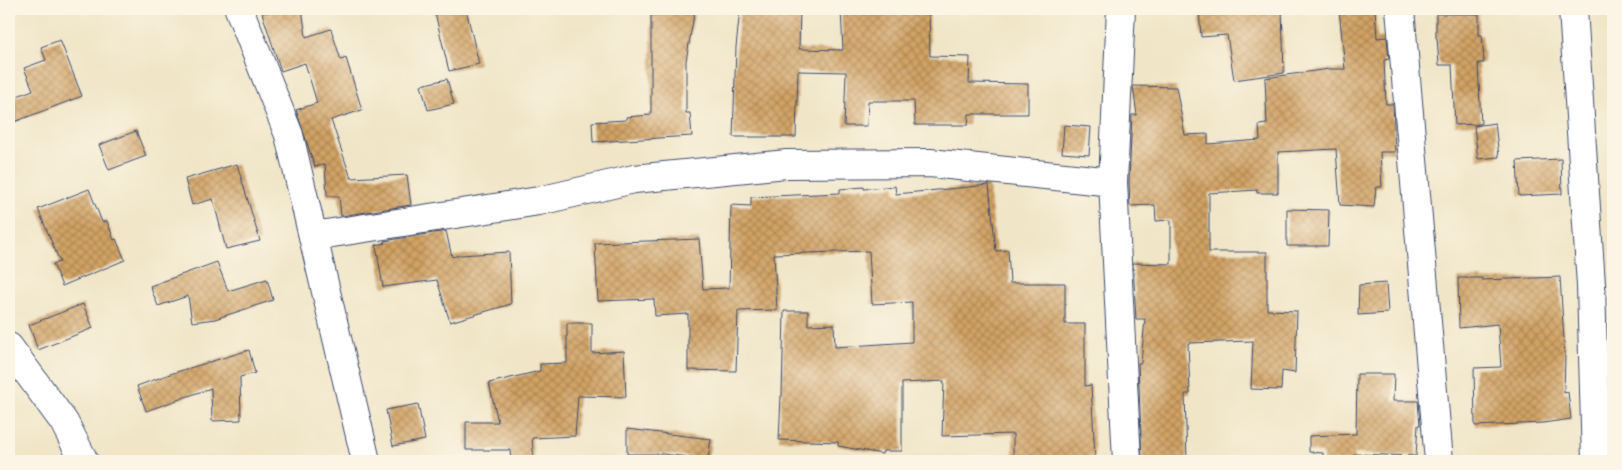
<svg xmlns="http://www.w3.org/2000/svg" width="1622" height="470" viewBox="0 0 1622 470" font-family="'Gentium Book Plus',serif">
<defs>
<pattern id="building-cross-hatch" width="8" height="8" patternUnits="userSpaceOnUse" patternTransform="scale(1.25)"><rect width="8" height="8" fill="#d2a364"/><path d="M0 0l8 8M0 8l8-8" fill="none" stroke="#aa8556"/></pattern>
</defs>
<rect width="100%" height="100%" fill="#fcf5e5"/>
<filter id="ink" filterUnits="userSpaceOnUse"><feTurbulence type="fractalNoise" baseFrequency=".02" numOctaves="2"/><feDisplacementMap in="SourceGraphic" scale="10" xChannelSelector="R" yChannelSelector="G"/><feConvolveMatrix kernelMatrix="1 2 1 2 8 2 1 2 1" color-interpolation-filters="sRGB"/></filter>
<filter id="wash" filterUnits="userSpaceOnUse"><feTurbulence type="fractalNoise" baseFrequency=".0096" numOctaves="4" result="noise"/><feDisplacementMap in="SourceGraphic" scale="20" xChannelSelector="R" yChannelSelector="G"/><feGaussianBlur stdDeviation="1.12" result="paint"/><feColorMatrix in="noise" values="0 0 0 0 0 0 0 0 0 0 0 0 0 0 0 0 0 1.4 0 .05"/><feComposite in="paint" operator="in"/></filter>
<g filter="url(#wash)">
<rect width="100%" height="100%" fill="#f0e5c7"/>
<g id="blocks">
<!-- building -->
<path fill="url(#building-cross-hatch)" d="M 287,9 L 302,9 L 306,37 L 331,29 L 341,60 L 346,58 L 362,110 L 331,120 L 351,178 L 407,175 L 411,205 L 341,216 L 339,196 L 327,196 L 325,164 L 315,167 L 296,110 L 317,103 L 305,63 L 281,71 L 262,13 Z
M 434,9 L 466,9 L 479,64 L 449,71 Z
M 668,9 L 695,9 L 686,61 L 686,113 L 690,113 L 692,136 L 593,142 L 592,122 L 626,120 L 626,117 L 651,115 L 651,15 L 667,15 Z
M 740,9 L 800,9 L 799,49 L 843,50 L 841,9 L 929,9 L 930,56 L 970,57 L 969,83 L 1028,84 L 1028,114 L 969,114 L 968,125 L 915,125 L 914,101 L 868,101 L 867,126 L 844,126 L 846,72 L 798,71 L 796,137 L 733,137 L 736,47 Z
M 1199,9 L 1282,9 L 1284,73 L 1234,80 L 1227,35 L 1201,37 Z
M 1339,9 L 1375,9 L 1377,38 L 1387,37 L 1389,59 L 1384,60 L 1386,104 L 1393,104 L 1395,152 L 1380,152 L 1382,187 L 1376,187 L 1374,207 L 1340,205 L 1336,149 L 1278,152 L 1278,193 L 1257,193 L 1257,190 L 1209,193 L 1209,252 L 1267,252 L 1267,310 L 1297,311 L 1295,373 L 1282,371 L 1281,390 L 1251,389 L 1253,341 L 1188,343 L 1190,394 L 1185,394 L 1187,461 L 1142,461 L 1138,363 L 1141,363 L 1145,319 L 1136,319 L 1133,263 L 1171,264 L 1171,220 L 1156,221 L 1155,205 L 1130,206 L 1129,182 L 1132,115 L 1137,115 L 1133,86 L 1176,87 L 1185,135 L 1208,134 L 1208,144 L 1260,140 L 1259,125 L 1267,124 L 1265,78 L 1329,69 L 1345,69 Z
M 1436,14 L 1479,14 L 1479,35 L 1482,35 L 1484,63 L 1478,63 L 1481,124 L 1455,125 L 1452,65 L 1439,65 L 1437,38 L 1436,38 Z
M 60,40 L 82,96 L 9,124 L 9,99 L 33,90 L 24,68 L 46,60 L 41,47 Z
M 447,79 L 454,104 L 428,110 L 421,85 Z
M 1495,123 L 1499,157 L 1478,159 L 1474,126 Z
M 1064,125 L 1091,127 L 1089,155 L 1062,153 Z
M 136,131 L 146,156 L 109,170 L 99,145 Z
M 1561,159 L 1562,194 L 1519,196 L 1517,161 Z
M 237,164 L 260,241 L 226,249 L 213,199 L 192,205 L 185,179 Z
M 989,185 L 996,251 L 1008,250 L 1010,283 L 1065,283 L 1065,324 L 1085,324 L 1085,386 L 1091,385 L 1095,457 L 1013,460 L 1013,434 L 942,436 L 944,381 L 902,383 L 902,451 L 883,451 L 882,454 L 838,446 L 838,442 L 779,440 L 781,396 L 782,396 L 784,311 L 808,311 L 808,325 L 834,324 L 835,347 L 912,342 L 912,302 L 872,304 L 869,251 L 774,254 L 777,310 L 738,311 L 736,371 L 688,370 L 688,314 L 655,316 L 654,299 L 598,301 L 595,243 L 699,239 L 703,289 L 729,288 L 731,205 L 751,206 L 751,197 L 840,193 L 840,189 L 864,187 L 864,189 L 895,186 L 896,194 Z
M 89,189 L 102,222 L 107,221 L 114,240 L 116,239 L 125,260 L 62,286 L 53,264 L 60,262 L 38,209 Z
M 1287,209 L 1329,210 L 1328,246 L 1287,246 Z
M 446,231 L 452,257 L 460,255 L 509,252 L 511,304 L 450,322 L 437,280 L 383,287 L 376,245 L 385,243 L 384,241 Z
M 217,262 L 228,291 L 267,279 L 273,300 L 215,319 L 192,322 L 188,296 L 158,306 L 150,286 Z
M 1560,277 L 1565,356 L 1564,393 L 1568,392 L 1571,419 L 1543,423 L 1475,426 L 1474,368 L 1501,367 L 1498,324 L 1459,328 L 1458,278 L 1482,278 L 1482,280 Z
M 1386,283 L 1388,313 L 1358,315 L 1359,285 Z
M 83,304 L 93,328 L 38,350 L 29,325 Z
M 567,323 L 592,323 L 592,353 L 624,351 L 626,397 L 578,396 L 575,436 L 532,438 L 534,461 L 511,461 L 510,450 L 466,450 L 466,422 L 498,422 L 489,383 L 540,371 L 540,364 L 567,363 Z
M 249,350 L 255,373 L 240,377 L 241,420 L 212,421 L 211,388 L 146,411 L 137,386 L 170,374 Z
M 1357,374 L 1394,374 L 1393,401 L 1418,401 L 1420,425 L 1418,425 L 1416,456 L 1354,454 L 1354,461 L 1323,461 L 1323,453 L 1309,452 L 1309,436 L 1356,434 Z
M 418,404 L 425,440 L 393,446 L 386,410 Z
M 627,429 L 711,439 L 708,459 L 662,454 L 627,454 Z"/>
</g>
</g>
<g filter="url(#ink)">
<use href="#blocks" fill-opacity="0" stroke="#3b4a6e" stroke-width="1"/>
<g fill="none" stroke-linecap="round" stroke-linejoin="round">
<defs>
<path id="minor" d="M 239,9 L 289,135 L 366,461
M 1121,9 L 1113,182 L 1127,461
M 1400,9 L 1439,461
M 1573,9 L 1591,285 L 1596,461
M 313,236 L 539,201 L 634,179 L 787,164 L 930,163 L 1113,182
M 9,347 L 64,422 L 84,461"/>
</defs>
<!-- minor casing -->
<use href="#minor" stroke="#3b4a6e" stroke-width="30"/>
<!-- minor -->
<use href="#minor" stroke="#fff" stroke-width="28"/>
</g>
</g>
<!-- margin -->
<rect width="1622" height="470" fill="none" stroke="#fcf5e5" stroke-width="30"/>
</svg>
